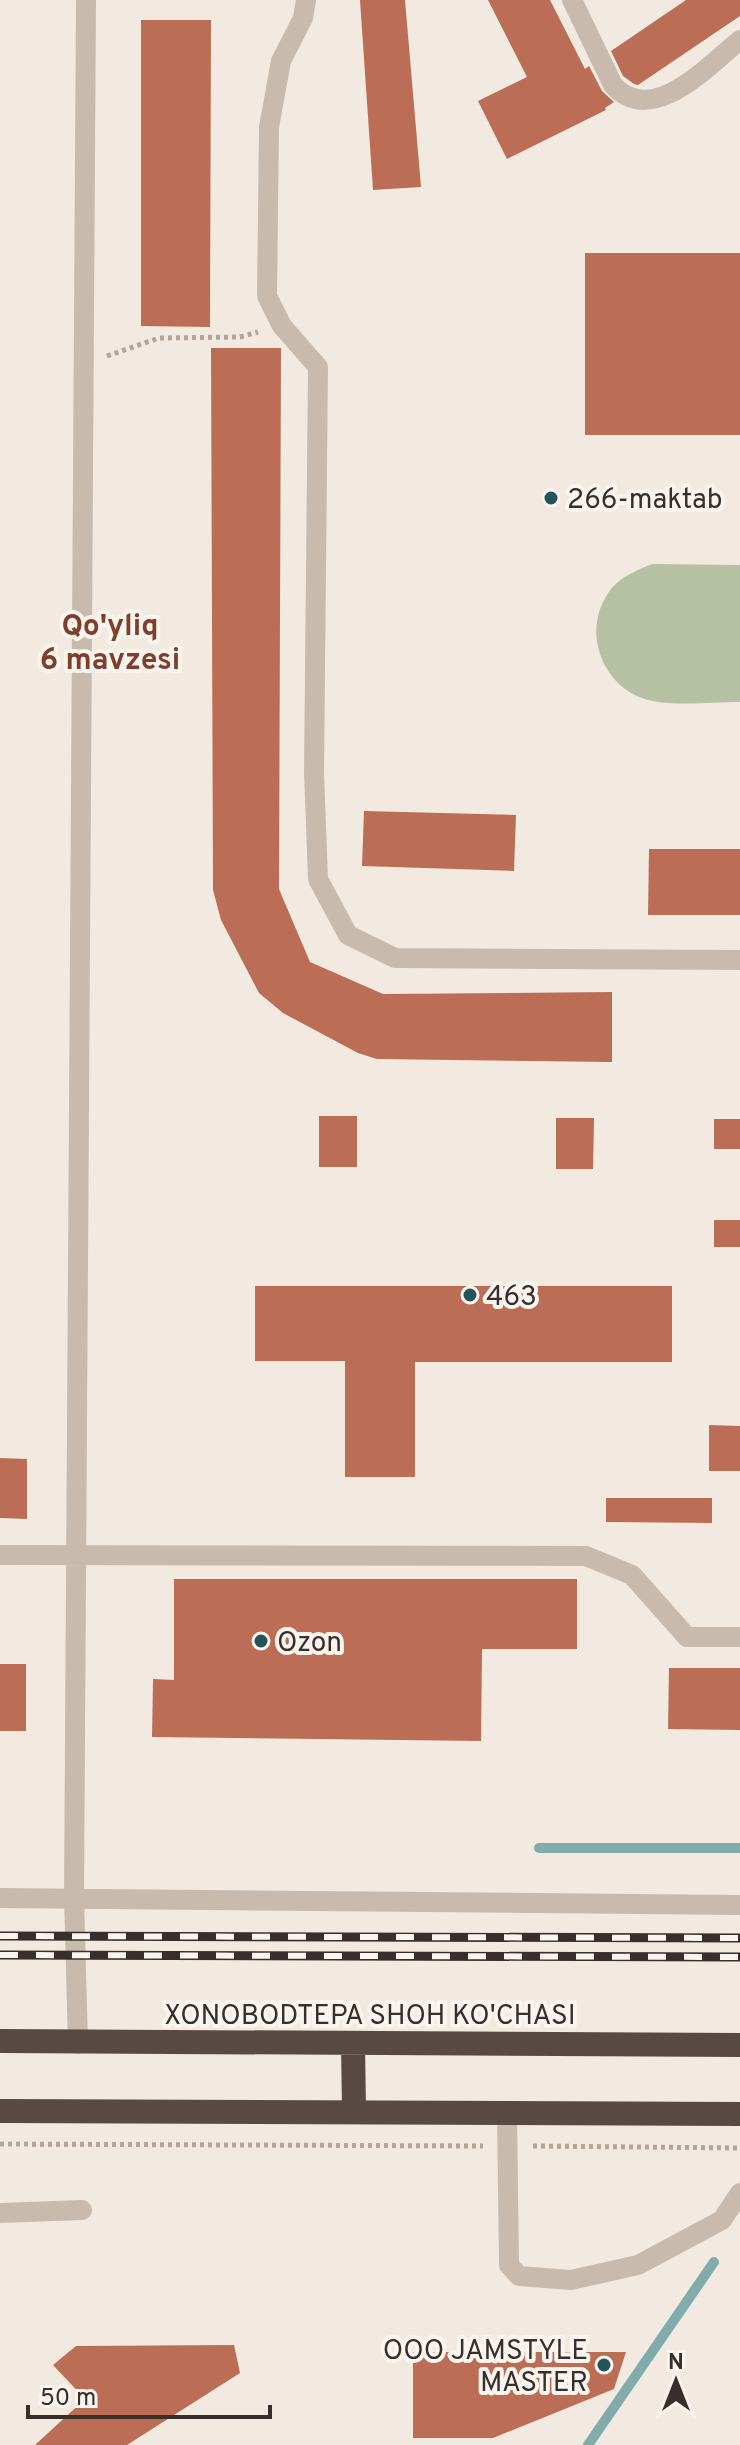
<svg xmlns="http://www.w3.org/2000/svg" width="740" height="2445" viewBox="0 0 740 2445" font-family="Overpass,sans-serif">
<rect width="100%" height="100%" fill="#f2eae1"/>
<!-- green -->
<path fill="#b6c0a2" d="M 652,564 L 740,565 L 740,702 C 715,702 677,706 653,701 C 605,692 581,635 607,595 C 617,578 635,571 652,564 Z"/>
<g fill="none" stroke-linecap="round" stroke-linejoin="round">
<!-- stream -->
<path stroke="#82abac" stroke-width="10" d="M 539,1848 L 740,1848
M 588,2445 L 714,2262"/>
</g>
<!-- building -->
<path fill="#bc6d55" d="M 360,0 L 405,0 L 421,187 L 373,190 Z
M 488,0 L 550,0 L 585,69 L 589,66 L 602,91 L 614,102 L 605,108 L 606,110 L 507,159 L 478,101 L 527,77 Z
M 686,0 L 740,0 L 740,16 L 638,85 L 634,84 L 623,76 L 611,51 Z
M 141,20 L 211,20 L 210,327 L 141,326 Z
M 585,253 L 740,253 L 740,435 L 585,435 Z
M 211,348 L 281,348 L 279,889 L 310,962 L 383,994 L 612,992 L 612,1062 L 377,1059 L 358,1053 L 283,1013 L 259,993 L 221,920 L 213,890 Z
M 364,811 L 516,815 L 514,871 L 362,866 Z
M 649,849 L 740,849 L 740,915 L 648,915 Z
M 319,1116 L 357,1116 L 357,1167 L 319,1167 Z
M 556,1118 L 594,1118 L 593,1169 L 556,1169 Z
M 714,1119 L 740,1119 L 740,1149 L 714,1149 Z
M 714,1220 L 740,1220 L 740,1247 L 714,1247 Z
M 255,1286 L 672,1286 L 672,1362 L 415,1362 L 415,1477 L 345,1477 L 345,1361 L 255,1361 Z
M 709,1425 L 740,1426 L 740,1471 L 709,1471 Z
M 0,1458 L 27,1459 L 27,1519 L 0,1518 Z
M 606,1498 L 712,1498 L 712,1523 L 606,1522 Z
M 174,1579 L 577,1579 L 577,1649 L 482,1649 L 481,1741 L 152,1737 L 153,1679 L 174,1680 Z
M 0,1664 L 26,1664 L 26,1731 L 0,1731 Z
M 669,1668 L 740,1668 L 740,1730 L 668,1729 Z
M 234,2345 L 240,2373 L 127,2445 L 35,2445 L 85,2399 L 53,2365 L 76,2346 Z
M 413,2352 L 626,2352 L 614,2389 L 493,2438 L 413,2438 Z"/>
<g fill="none" stroke-linecap="round" stroke-linejoin="round">
<!-- path -->
<path stroke="#b5a498" stroke-width="5" stroke-dasharray="4 4" stroke-linecap="butt" d="M 107,356 L 159,338 L 240,337 L 258,332
M 0,2144 L 483,2146
M 533,2146 L 740,2148"/>
<!-- minor -->
<path stroke="#c9baae" stroke-width="20" d="M 306,0 L 303,18 L 281,61 L 269,127 L 267,296 L 282,326 L 318,367 L 314,772 L 318,879 L 348,935 L 395,958 L 740,960
M 572,0 L 613,85 C 652,128 708,66 740,40
M 0,1555 L 586,1556 L 632,1575 L 687,1637 L 740,1637
M 0,1898 L 740,1905
M 78,2044 L 74,1897 L 86,0
M 507,2113 L 509,2265 L 519,2276 L 571,2280 L 638,2265 L 722,2220 L 740,2193
M 0,2213 L 82,2210"/>
<!-- highway -->
<path stroke="#584a43" stroke-width="24" d="M 0,2041 L 740,2045
M 353,2043 L 354,2112
M 0,2111 L 740,2114"/>
<defs>
<path id="rail" d="M 0,1936 L 740,1938
M 0,1955 L 740,1957"/>
</defs>
<!-- rail casing -->
<use href="#rail" stroke="#382f2c" stroke-width="9"/>
<!-- rail -->
<use href="#rail" stroke="#f9f4ee" stroke-width="6" stroke-dasharray="18" stroke-linecap="butt"/>
</g>
<!-- markers -->
<g fill="#245457" stroke="#f9f4ee" stroke-width="3">
<circle cx="551" cy="498" r="8"/>
<circle cx="470" cy="1295" r="8"/>
<circle cx="261" cy="1641" r="8"/>
<circle cx="604" cy="2365" r="8"/>
</g>
<g text-anchor="middle" stroke-width="8" stroke-linejoin="round" paint-order="stroke">
<!-- poi labels -->
<g font-size="28" fill="#382f2c" stroke="#f9f4ee" text-anchor="start">
<text x="567" y="508">266-maktab</text>
<text x="486" y="1305">463</text>
<text x="277" y="1651">Ozon</text>
<text x="588" y="2359" text-anchor="end">OOO JAMSTYLE<tspan x="588" dy="32">MASTER</tspan></text>
</g>
<!-- street labels -->
<g font-size="28" fill="#382f2c" stroke="#f9f4ee">
<text x="370" y="2024">XONOBODTEPA SHOH KO'CHASI</text>
</g>
<!-- neighbourhood labels -->
<g font-size="30" font-weight="bold" fill="#803f2b" stroke="#f9f4ee">
<text x="110" y="635">Qo'yliq<tspan x="110" dy="34">6 mavzesi</tspan></text>
</g>
</g>
<!-- north arrow -->
<g transform="translate(676 2381)" stroke="#f9f4ee" stroke-width="6" paint-order="stroke">
<path d="M0-6L14 30L0 20L-14 30Z" fill="#382f2c"/>
<text y="-12" font-size="22" font-weight="bold" text-anchor="middle" fill="#382f2c">N</text>
</g>
<!-- scale -->
<path d="M28 2405v12h242v-12" fill="none" stroke="#382f2c" stroke-width="4"/>
<text x="40" y="2405" font-size="24" fill="#382f2c" stroke="#f9f4ee" stroke-width="6" paint-order="stroke">50 m</text>
</svg>
